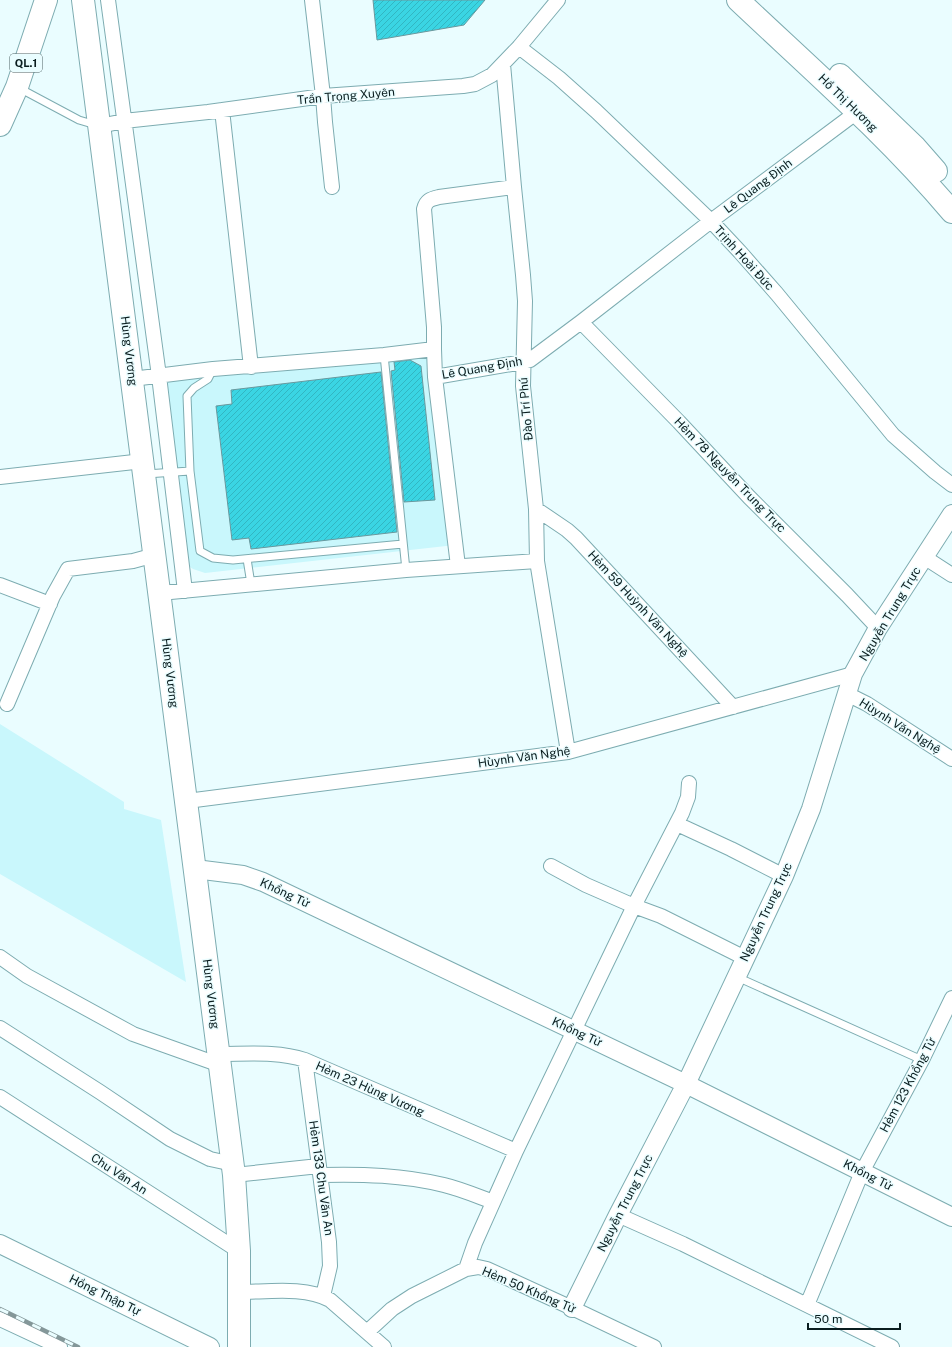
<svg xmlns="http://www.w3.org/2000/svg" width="952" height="1347" viewBox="0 0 952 1347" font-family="'Public Sans',sans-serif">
<defs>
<pattern id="building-hatch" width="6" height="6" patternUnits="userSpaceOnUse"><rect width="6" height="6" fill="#3ad5e3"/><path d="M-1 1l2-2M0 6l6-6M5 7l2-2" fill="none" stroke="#32b6c2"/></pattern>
</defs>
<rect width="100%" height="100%" fill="#eafdff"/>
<!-- built -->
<path fill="#c9f7fc" d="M 430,354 L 455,545 L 205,573 L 193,569 L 187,565 L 162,381 Z
M 0,724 L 124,802 L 124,809 L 161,820 L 186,982 L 0,874 Z"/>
<!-- building -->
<path fill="url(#building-hatch)" stroke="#6a989d" d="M 373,0 L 485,0 L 464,25 L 377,40 Z
M 410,360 L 421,366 L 435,500 L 404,502 L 391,371 L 395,370 L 394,362 Z
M 381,372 L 397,532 L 251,549 L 249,538 L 232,540 L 216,406 L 232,404 L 231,390 Z"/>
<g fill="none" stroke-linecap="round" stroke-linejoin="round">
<defs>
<path id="service" d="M 19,88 L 79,120 L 96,125
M 384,355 L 406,570
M 213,369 L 208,379 L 194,388 L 187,396 L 190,471 L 200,551 L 213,558 L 233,560 L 403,544
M 146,474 L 190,471
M 247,559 L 251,584
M 737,977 L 922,1060"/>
<path id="minor" d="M 108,0 L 159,376 L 185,591
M 312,0 L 323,96 L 325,122 L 332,187
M 519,47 L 559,78 L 596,111 L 711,221 L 740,252 L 777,294 L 893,435 L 935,472 L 952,485
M 503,64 L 514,187 L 523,275 L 525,301 L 523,386 L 536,509 L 537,561 L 568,752
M 222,110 L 251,367
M 100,126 L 124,121 L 208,112 L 323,96 L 463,86 L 475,84 L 492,75 L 519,47 L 558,0
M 581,322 L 679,422 L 749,497 L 847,595 L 878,628
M 434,349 L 434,327 L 424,209 C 426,200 431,199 439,197 L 514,187
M 435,377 L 458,566
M 132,379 L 213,369 L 384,355 L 434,349 L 435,377 L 523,362 L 530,360 L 581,322 L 711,221 L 857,112 L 862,106
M 0,477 L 143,461
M 536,509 L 567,530 L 576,538 L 733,707
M 924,557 L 952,575
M 0,585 L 50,604
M 160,593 L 406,570 L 537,561
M 847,694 L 867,704 L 952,759
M 7,704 L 53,596 L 68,569 L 133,561 L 155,555
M 187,801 L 568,752 L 853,674
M 677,824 L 731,849 L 784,876
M 551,866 L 586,885 L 634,906 L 661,916 L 745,958
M 0,957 L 27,976 L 133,1034 L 220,1065
M 0,1028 L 100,1092 L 170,1139 L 210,1159 L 233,1164
M 219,1054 C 248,1054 277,1051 305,1060 L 516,1151
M 305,1060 L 329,1242 L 330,1266 L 323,1296
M 0,1097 L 239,1251
M 234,1175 L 319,1166
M 321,1175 C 362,1174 403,1175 444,1185 C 461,1189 477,1196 493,1202
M 618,1215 L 683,1244 L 892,1347
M 466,1269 L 475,1243 L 516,1151 L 634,906 L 682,813 L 688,797 L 689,783
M 239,1292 C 267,1292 305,1286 330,1300 L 384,1347
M 807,1305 L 862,1172 L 922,1060 L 952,998
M 0,1319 L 60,1347
M 367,1332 L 392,1309 L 412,1296 L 466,1269 L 478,1267 L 487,1269 L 572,1308 L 654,1347"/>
<path id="tertiary" d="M 195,869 L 243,875 L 263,882 L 686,1084 L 952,1217
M 0,1244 L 210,1347
M 572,1308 L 618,1215 L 686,1084 L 784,876 L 811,809 L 853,674 L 878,628 L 952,514"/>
<path id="primary" d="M 83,0 L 234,1175 L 239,1251 L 239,1347
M 738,0 C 811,69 887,135 952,212
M 840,75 L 915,147 L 936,171"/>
<path id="trunk" d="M 0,125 L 17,87 L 46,0"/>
</defs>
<!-- service casing -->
<use href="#service" stroke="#7dacb1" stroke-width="9"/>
<!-- minor casing -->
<use href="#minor" stroke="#7dacb1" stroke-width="16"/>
<!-- tertiary casing -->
<use href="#tertiary" stroke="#7dacb1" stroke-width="20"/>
<!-- primary casing -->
<use href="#primary" stroke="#7dacb1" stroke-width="24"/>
<!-- trunk casing -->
<use href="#trunk" stroke="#7dacb1" stroke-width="24"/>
<!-- service -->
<use href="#service" stroke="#fff" stroke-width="7"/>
<!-- minor -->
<use href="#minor" stroke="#fff" stroke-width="14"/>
<!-- tertiary -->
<use href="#tertiary" stroke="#fff" stroke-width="18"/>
<!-- primary -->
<use href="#primary" stroke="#fff" stroke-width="22"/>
<!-- trunk -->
<use href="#trunk" stroke="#fff" stroke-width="22"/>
<defs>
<path id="rail" d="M 0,1309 L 78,1347"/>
</defs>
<!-- rail casing -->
<use href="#rail" stroke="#849799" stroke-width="4.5"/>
<!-- rail -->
<use href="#rail" stroke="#eafdff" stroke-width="3" stroke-dasharray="9" stroke-linecap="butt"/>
</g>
<g text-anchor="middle" stroke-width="3" stroke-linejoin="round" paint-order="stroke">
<!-- shield labels -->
<rect fill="#eafdff" stroke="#4d6062" stroke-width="1" x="10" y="54" width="32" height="18" rx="3"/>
<g font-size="11" font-weight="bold" fill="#0a1d1f">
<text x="26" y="67">QL.1</text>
</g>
<!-- street labels -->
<g font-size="12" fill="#0a1d1f" stroke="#eafdff">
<text transform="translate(346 96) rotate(-5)" y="4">Trần Trọng Xuyên</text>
<text transform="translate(848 103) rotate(44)" y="4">Hồ Thị Hương</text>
<text transform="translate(758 186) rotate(-37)" y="4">Lê Quang Định</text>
<text transform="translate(744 258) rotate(48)" y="4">Trịnh Hoài Đức</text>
<text transform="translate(129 351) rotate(83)" y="4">Hùng Vương</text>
<text transform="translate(482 368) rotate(-10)" y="4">Lê Quang Định</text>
<text transform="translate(526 409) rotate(-95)" y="4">Đào Trí Phú</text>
<text transform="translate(730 475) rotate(46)" y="4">Hẻm 78 Nguyễn Trung Trực</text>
<text transform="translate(638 604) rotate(47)" y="4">Hẻm 59 Huỳnh Văn Nghệ</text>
<text transform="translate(890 614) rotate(-59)" y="4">Nguyễn Trung Trực</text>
<text transform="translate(170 673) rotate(83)" y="4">Hùng Vương</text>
<text transform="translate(900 726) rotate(32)" y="4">Hùynh Văn Nghệ</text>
<text transform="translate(524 757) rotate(-8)" y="4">Hùynh Văn Nghệ</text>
<text transform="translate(285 893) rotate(25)" y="4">Khổng Tử</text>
<text transform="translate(766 912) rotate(-65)" y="4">Nguyễn Trung Trực</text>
<text transform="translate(211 994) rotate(83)" y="4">Hùng Vương</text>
<text transform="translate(577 1032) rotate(25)" y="4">Khổng Tử</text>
<text transform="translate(908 1085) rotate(-62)" y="4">Hẻm 123 Khổng Tử</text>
<text transform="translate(370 1089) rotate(24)" y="4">Hẻm 23 Hùng Vương</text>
<text transform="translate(119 1174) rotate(33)" y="4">Chu Văn An</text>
<text transform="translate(868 1175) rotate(27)" y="4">Khổng Tử</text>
<text transform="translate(321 1178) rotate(82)" y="4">Hẻm 133 Chu Văn An</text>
<text transform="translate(625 1203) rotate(-63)" y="4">Nguyễn Trung Trực</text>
<text transform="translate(529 1290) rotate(23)" y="4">Hẻm 50 Khổng Tử</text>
<text transform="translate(105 1295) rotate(26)" y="4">Hồng Thập Tự</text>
</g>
</g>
<!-- scale -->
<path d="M808 1323v6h92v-6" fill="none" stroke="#0a1d1f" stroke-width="2"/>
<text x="814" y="1323" font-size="12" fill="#0a1d1f" stroke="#eafdff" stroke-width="3" paint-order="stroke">50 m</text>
</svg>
